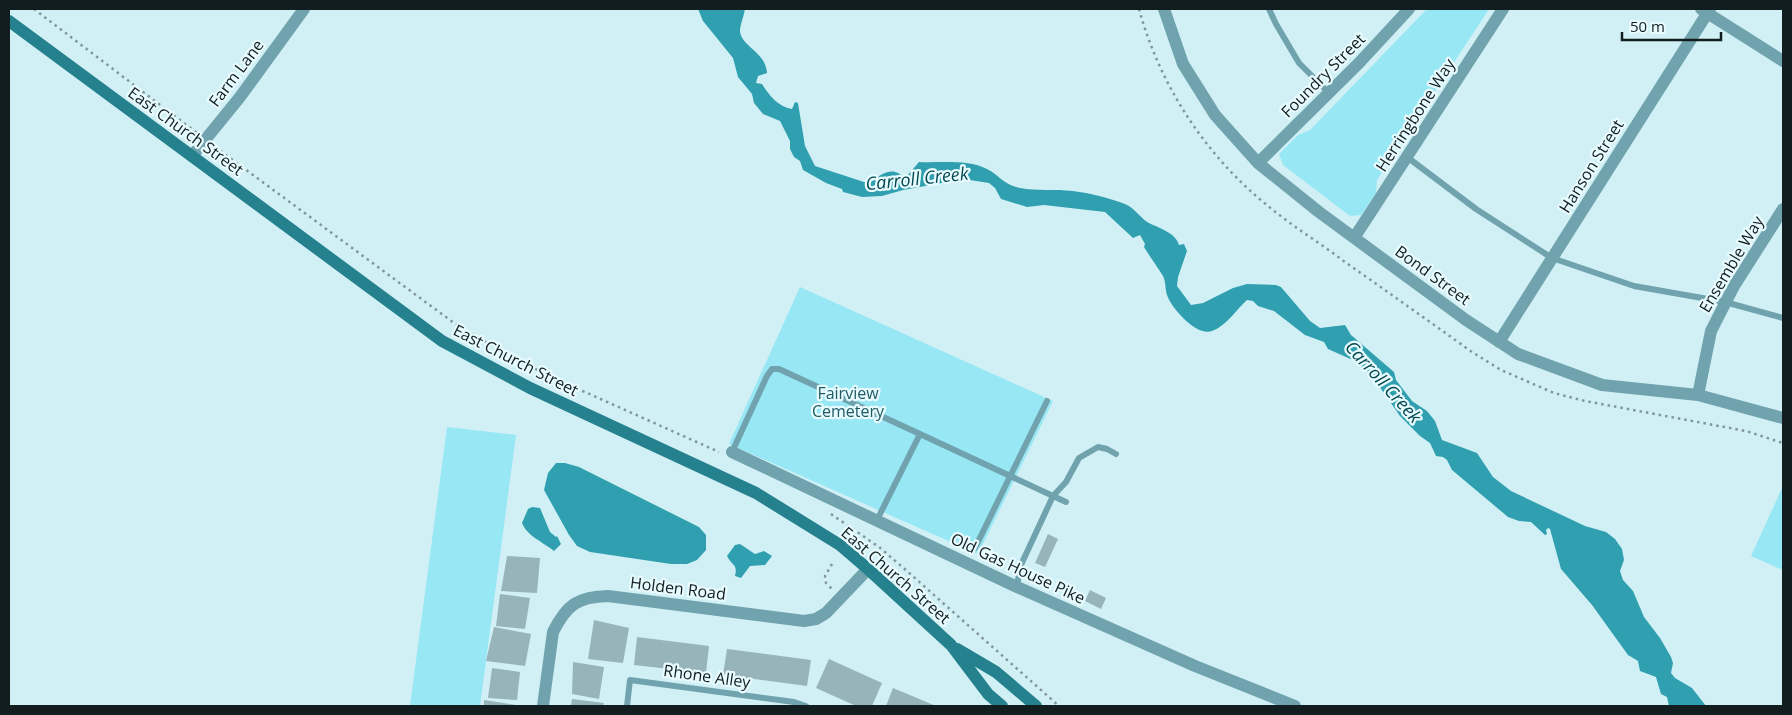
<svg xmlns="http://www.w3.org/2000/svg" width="1792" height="715" viewBox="0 0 1792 715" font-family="'Open Sans',sans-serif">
<rect width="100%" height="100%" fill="#d1f0f5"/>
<!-- green -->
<path fill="#97e7f5" d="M 1427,9 L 1489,9 L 1377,180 L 1376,193 L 1361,215 L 1350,216 L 1283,165 L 1279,154 L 1298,135 L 1310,130 Z
M 800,287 L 1053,401 L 978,554 L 729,444 Z
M 447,427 L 516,435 L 480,706 L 410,706 Z
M 1783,486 L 1783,570 L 1751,556 Z"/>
<!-- water -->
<path fill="#30a0b1" d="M 698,9 L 745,9 C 744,16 741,22 740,29 C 739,46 766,51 767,73 L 758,76 L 756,83 L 762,84 C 769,95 778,107 792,109 L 795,102 L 798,103 L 805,146 L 815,166 L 864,182 L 873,181 C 878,176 888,170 895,172 C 900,173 901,176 907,176 L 919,162 C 940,163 968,159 987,169 C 999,175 1004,185 1020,188 C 1037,191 1055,189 1073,191 C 1090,193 1109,198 1125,204 C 1135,208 1140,218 1149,223 C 1159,228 1176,233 1179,245 L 1184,244 L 1187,251 L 1178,277 L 1177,286 L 1191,305 L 1203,303 L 1233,288 L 1247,284 L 1276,285 L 1281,287 L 1310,321 L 1320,328 L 1345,325 L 1351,335 L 1394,372 L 1396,380 L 1412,401 L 1427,411 L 1435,421 L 1442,440 L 1477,453 L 1493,477 L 1511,491 L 1585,526 L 1606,532 L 1615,539 L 1622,549 L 1624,560 L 1620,571 L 1623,580 L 1633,591 L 1644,617 L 1660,638 L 1671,657 L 1673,663 L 1671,673 L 1675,678 L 1692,688 L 1706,706 L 1669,706 L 1667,697 L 1661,694 L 1656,677 L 1640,671 L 1638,661 L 1628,655 L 1592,605 L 1561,569 L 1550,529 L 1548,528 L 1546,530 L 1547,534 L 1545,535 L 1531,522 L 1519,521 L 1508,517 L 1452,470 L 1447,460 L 1443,457 L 1436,456 L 1430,443 L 1420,436 L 1400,416 L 1370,373 L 1355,361 L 1328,349 L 1324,342 L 1305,335 L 1274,311 L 1258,306 L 1253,301 L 1247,300 C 1236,310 1226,326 1212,331 C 1197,337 1171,308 1167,295 C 1165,289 1166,282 1163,276 C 1157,266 1150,257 1144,247 L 1145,244 L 1140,235 L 1133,238 L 1105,212 L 1044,205 L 1027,207 L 1001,199 L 995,188 L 989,183 L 957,178 L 947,182 L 903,190 L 882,196 L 862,197 L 843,192 L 842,189 L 826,183 L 803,170 L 800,161 L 794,157 L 790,149 L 790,141 L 780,121 L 763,114 L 754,103 L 752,94 L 738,77 L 733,58 L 703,21 Z
M 556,463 L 565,463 L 579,467 L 699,527 L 706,535 L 706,550 L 697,560 L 687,564 L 671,564 L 590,552 L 577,546 L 569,535 L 544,490 L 548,473 Z
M 532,507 L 540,508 L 550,532 L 556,537 L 557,536 L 561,544 L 554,551 C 543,542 527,536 522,523 L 528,509 Z
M 740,544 L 755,554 L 764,551 L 772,556 L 765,565 L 750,566 L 741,578 L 735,576 C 738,564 732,566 727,556 L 735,545 Z"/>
<!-- building -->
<path fill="#96b4b9" d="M 1048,534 L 1058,539 L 1045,567 L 1035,563 Z
M 507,556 L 540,558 L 537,593 L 501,591 Z
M 1090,590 L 1106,598 L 1101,609 L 1085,601 Z
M 500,594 L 530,598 L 525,629 L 496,626 Z
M 594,620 L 629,628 L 623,663 L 588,659 Z
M 494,627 L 531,634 L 525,666 L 486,661 Z
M 637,637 L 709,646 L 706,673 L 634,665 Z
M 727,649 L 811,660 L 807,686 L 723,675 Z
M 829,659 L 882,683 L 872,706 L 856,706 L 816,688 Z
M 573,662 L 604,667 L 599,699 L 572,694 Z
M 492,668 L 520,672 L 517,700 L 488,698 Z
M 893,688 L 936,706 L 886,706 Z
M 572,699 L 604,703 L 603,706 L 571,706 Z
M 484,700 L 516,705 L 516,706 L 484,706 Z"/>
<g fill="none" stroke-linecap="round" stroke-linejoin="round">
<!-- path -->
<path stroke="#80969a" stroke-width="2.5" stroke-dasharray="2.5 4" stroke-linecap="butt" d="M 34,9 L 197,133
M 1139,9 C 1160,86 1206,156 1268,206 C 1292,226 1320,243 1345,262 C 1388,292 1430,322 1472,352 L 1501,370 L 1554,393 L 1585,401 L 1746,431 L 1783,443
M 215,147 L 454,323 L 496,348 L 547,375 L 719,452
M 831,514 L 879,547 L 907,571 L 1059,706
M 832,564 L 825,576 L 826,583 L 833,590"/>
<!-- service -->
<path stroke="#70a3ad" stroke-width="6" d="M 1269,9 L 1276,24 L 1299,63 L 1329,93
M 1407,157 L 1476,209 L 1552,258 L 1634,286 L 1725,302 L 1783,318
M 920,434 L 1066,502
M 732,452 L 767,376 L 772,369 L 779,369 L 920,434 L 877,520
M 975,548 L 1047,401
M 1017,587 L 1020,567 L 1053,496 L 1066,482 L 1079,458 L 1098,447 L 1107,449 L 1116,454
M 627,706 L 630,680 L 794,702 L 806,706"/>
<!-- minor -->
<path stroke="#70a3ad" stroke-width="12" d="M 1164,9 L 1183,64 L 1215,115 L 1258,163 L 1319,212 L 1466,320 L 1518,354 L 1602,385 L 1698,395 L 1783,418
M 1701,9 L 1783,61
M 192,156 L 240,97 L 304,9
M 1258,163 L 1359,63 L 1409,9
M 1354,238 L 1503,9
M 1499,342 L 1710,9
M 1698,395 L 1711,331 L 1734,286 L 1783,209
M 732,452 L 1017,587 L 1195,666 L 1295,706
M 543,706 L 553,632 C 567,604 578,597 608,596 L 804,621 L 816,619 L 826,613 L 868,569"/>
<!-- secondary -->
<path stroke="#26818f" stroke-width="12" d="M 9,21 L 442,341 L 530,388 L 756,493 L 840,545 L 868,569 L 951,645 L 988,694 L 1002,706
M 957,649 L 996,672 L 1036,706"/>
</g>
<g text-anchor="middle" stroke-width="4.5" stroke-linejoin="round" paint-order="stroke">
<!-- street labels -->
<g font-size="16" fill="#121d1f" stroke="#e8fbfe">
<text transform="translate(236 73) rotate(-53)" y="6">Farm Lane</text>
<text transform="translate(1323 75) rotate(-45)" y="6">Foundry Street</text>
<text transform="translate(1415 115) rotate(-57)" y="6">Herringbone Way</text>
<text transform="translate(186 131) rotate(36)" y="6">East Church Street</text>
<text transform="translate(1591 166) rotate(-58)" y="6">Hanson Street</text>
<text transform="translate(1731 264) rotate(-59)" y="6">Ensemble Way</text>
<text transform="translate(1433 275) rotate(36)" y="6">Bond Street</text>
<text transform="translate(516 360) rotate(27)" y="6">East Church Street</text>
<text transform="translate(1018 568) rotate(25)" y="6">Old Gas House Pike</text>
<text transform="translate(896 575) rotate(41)" y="6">East Church Street</text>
<text transform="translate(678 588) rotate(7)" y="6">Holden Road</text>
<text transform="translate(707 676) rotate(8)" y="6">Rhone Alley</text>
</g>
<!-- park labels -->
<g font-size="16" fill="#205b65" stroke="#e8fbfe">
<text x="848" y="399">Fairview<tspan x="848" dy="18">Cemetery</tspan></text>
</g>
<!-- water labels -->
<g font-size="18" font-style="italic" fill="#044851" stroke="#e8fbfe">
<text transform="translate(917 179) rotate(-6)" y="6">Carroll Creek</text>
<text transform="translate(1383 382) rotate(48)" y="6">Carroll Creek</text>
</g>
</g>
<!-- border -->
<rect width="1792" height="715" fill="none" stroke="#121d1f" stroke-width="20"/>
<!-- scale -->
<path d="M1622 32v8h99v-8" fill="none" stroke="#121d1f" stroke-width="2.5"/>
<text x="1630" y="32" font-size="15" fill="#121d1f" stroke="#e8fbfe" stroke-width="4" paint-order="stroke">50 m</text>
</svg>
